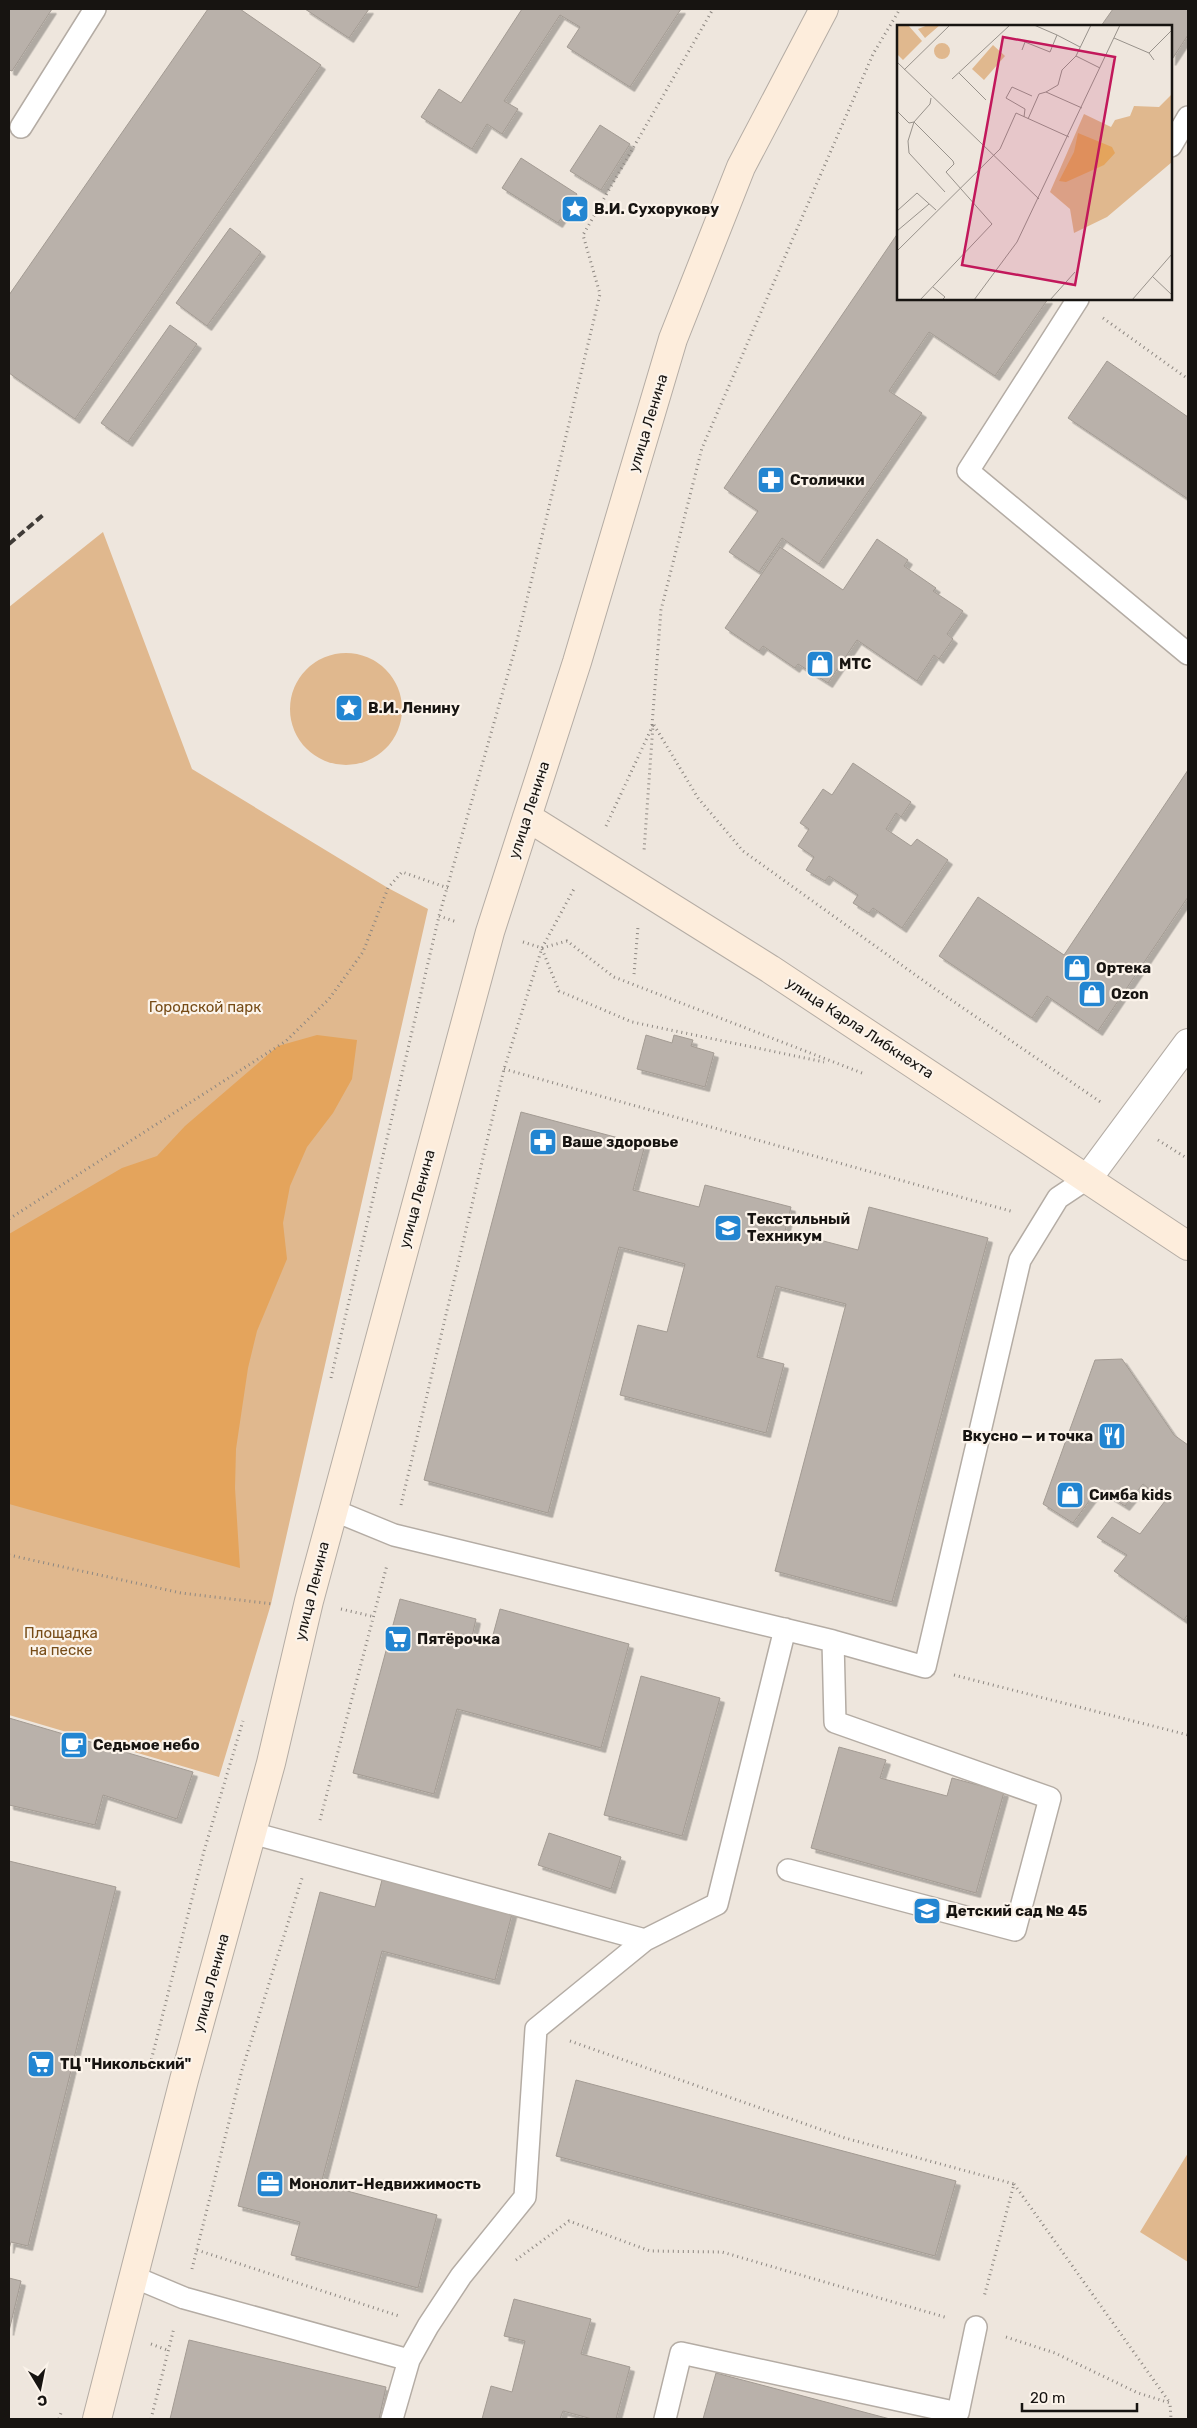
<svg xmlns="http://www.w3.org/2000/svg" width="1197" height="2428" viewBox="0 0 1197 2428" font-family="Rubik,sans-serif">
<defs>
<filter id="shadow"><feDropShadow dx="4.5" dy="4.5" stdDeviation="0" flood-color="#0004"/></filter>
</defs>
<rect width="100%" height="100%" fill="#eee6dd"/>
<!-- green -->
<path fill="#e0b88e" d="M 103,532 L 192,769 L 388,888 L 428,909 L 271,1604 L 219,1777 L 9,1715 L 9,607 Z
M290 709a56 56 0 1 1 112 0a56 56 0 1 1-112 0Z
M 1188,2153 L 1188,2262 L 1140,2232 Z"/>
<!-- forest -->
<path fill="#e4a45c" d="M 317,1035 L 357,1040 L 352,1079 L 333,1113 L 307,1147 L 290,1186 L 283,1223 L 287,1259 L 257,1331 L 248,1368 L 236,1449 L 235,1488 L 240,1568 L 9,1504 L 9,1234 L 122,1168 L 157,1156 L 185,1126 L 278,1046 Z"/>
<!-- building -->
<path fill="#b9b1aa" stroke="#a39b93" filter="url(#shadow)" d="M 9,9 L 52,9 L 12,71 L 9,70 Z
M 208,9 L 240,9 L 321,65 L 75,419 L 9,373 L 9,295 Z
M 305,9 L 369,9 L 349,38 Z
M 522,9 L 681,9 L 630,87 L 567,47 L 580,27 L 560,15 L 504,101 L 518,109 L 502,134 L 487,124 L 472,149 L 421,117 L 439,89 L 461,103 Z
M 1113,9 L 1188,9 L 1188,35 L 1171,61 L 1171,26 L 1101,26 Z
M 600,125 L 630,144 L 601,190 L 570,171 Z
M 521,158 L 577,194 L 558,223 L 502,188 Z
M 230,228 L 261,252 L 207,326 L 176,303 Z
M 898,233 L 898,299 L 1048,299 L 995,376 L 929,332 L 889,391 L 922,413 L 819,564 L 782,538 L 759,572 L 729,552 L 758,511 L 724,488 Z
M 170,325 L 197,344 L 128,442 L 101,423 Z
M 1107,361 L 1188,417 L 1188,499 L 1068,418 Z
M 877,539 L 908,560 L 904,566 L 936,588 L 933,591 L 963,611 L 947,634 L 953,639 L 939,659 L 934,655 L 917,681 L 857,640 L 828,683 L 798,664 L 795,668 L 763,646 L 759,651 L 725,628 L 780,547 L 843,590 Z
M 853,763 L 911,802 L 901,817 L 896,813 L 886,829 L 911,846 L 917,839 L 948,860 L 902,928 L 873,908 L 869,913 L 853,903 L 858,895 L 829,876 L 825,881 L 806,870 L 814,857 L 798,846 L 809,829 L 800,823 L 823,789 L 832,795 Z
M 1188,770 L 1188,897 L 1098,1031 L 1047,996 L 1032,1018 L 939,956 L 978,897 L 1064,955 Z
M 646,1035 L 672,1043 L 674,1035 L 693,1040 L 691,1046 L 714,1053 L 705,1087 L 637,1069 Z
M 521,1112 L 645,1145 L 633,1190 L 699,1207 L 705,1185 L 791,1207 L 785,1231 L 858,1250 L 869,1207 L 988,1238 L 892,1602 L 775,1571 L 846,1304 L 776,1286 L 757,1357 L 784,1364 L 766,1433 L 620,1395 L 638,1325 L 667,1332 L 685,1264 L 619,1247 L 548,1513 L 424,1480 Z
M 1122,1359 L 1174,1435 L 1188,1445 L 1188,1614 L 1184,1620 L 1114,1571 L 1127,1555 L 1097,1537 L 1112,1517 L 1140,1534 L 1165,1501 L 1143,1484 L 1125,1506 L 1098,1489 L 1073,1523 L 1043,1504 L 1095,1360 Z
M 400,1599 L 476,1619 L 471,1641 L 490,1646 L 500,1609 L 629,1644 L 601,1748 L 457,1709 L 434,1794 L 353,1773 Z
M 641,1676 L 720,1698 L 682,1836 L 604,1815 Z
M 9,1718 L 193,1772 L 177,1819 L 103,1795 L 95,1825 L 9,1805 Z
M 839,1747 L 886,1760 L 880,1778 L 947,1796 L 952,1778 L 1004,1792 L 976,1893 L 811,1848 Z
M 549,1833 L 621,1857 L 611,1889 L 538,1865 Z
M 9,1861 L 116,1887 L 28,2246 L 11,2242 L 9,2249 Z
M 383,1876 L 513,1910 L 495,1980 L 382,1951 L 321,2184 L 437,2215 L 418,2288 L 291,2255 L 300,2222 L 238,2206 L 320,1892 L 375,1907 Z
M 576,2080 L 956,2181 L 935,2256 L 556,2156 Z
M 9,2278 L 21,2281 L 9,2331 Z
M 514,2299 L 591,2319 L 581,2354 L 630,2367 L 616,2419 L 592,2419 L 563,2411 L 560,2419 L 482,2419 L 491,2386 L 512,2392 L 525,2341 L 504,2336 Z
M 189,2340 L 386,2387 L 379,2419 L 170,2419 Z
M 716,2373 L 890,2419 L 703,2419 Z"/>
<g fill="none" stroke-linecap="round" stroke-linejoin="round">
<defs>
<path id="lane" d="M 21,127 L 95,9
M 1171,146 L 1188,117
M 1078,299 L 968,471 L 1188,654
M 333,1510 L 394,1535 L 833,1641 L 925,1667 L 1020,1260 L 1058,1198 L 1088,1178
M 252,1833 L 645,1940 L 536,2029 L 525,2197 L 461,2276 L 428,2326 L 409,2360 L 392,2419
M 788,1870 L 1015,1930 L 1050,1798 L 835,1722 L 833,1641
M 645,1940 L 717,1904 L 785,1629
M 134,2277 L 184,2298 L 409,2360
M 665,2419 L 681,2353 L 958,2413 L 976,2327"/>
<path id="street" d="M 1088,1178 L 1188,1043"/>
<path id="secondary" d="M 527,817 L 770,969 L 1188,1246
M 97,2419 L 184,2080 L 271,1763 L 309,1601 L 490,932 L 577,662 L 673,339 L 741,167 L 824,9"/>
</defs>
<!-- lane casing -->
<use href="#lane" stroke="#b4aca4" stroke-width="24"/>
<!-- street casing -->
<use href="#street" stroke="#b4aca4" stroke-width="30"/>
<!-- secondary casing -->
<use href="#secondary" stroke="#b4aca4" stroke-width="30"/>
<!-- path -->
<path stroke="#8d8781" stroke-width="3" stroke-dasharray="1 4" stroke-linecap="butt" d="M 1103,318 L 1188,379
M 652,725 L 661,610 L 702,448 L 873,54 L 900,9
M 654,725 L 698,798 L 743,851 L 928,984 L 1102,1103
M 606,826 L 653,725 L 644,851
M 439,916 L 457,922
M 523,942 L 542,948 L 567,941 L 614,977 L 862,1073
M 542,949 L 559,991 L 632,1022 L 824,1062
M 634,974 L 638,927
M 504,1069 L 1014,1212
M 1158,1140 L 1188,1159
M 9,1219 L 286,1041 L 329,999 L 363,952 L 388,888 L 402,872 L 448,888
M 331,1378 L 439,916 L 515,649 L 600,294 L 583,235 L 713,9
M 401,1505 L 504,1069 L 542,948 L 575,887
M 9,1555 L 181,1593 L 273,1604
M 341,1609 L 375,1617
M 954,1675 L 1188,1735
M 320,1820 L 387,1565
M 570,2041 L 845,2138 L 1014,2184 L 984,2297
M 149,2069 L 204,1851 L 243,1721
M 1014,2184 L 1170,2403
M 197,2250 L 399,2316
M 516,2260 L 569,2221 L 650,2251 L 722,2252 L 948,2318
M 192,2269 L 242,2070 L 302,1878
M 1006,2337 L 1055,2353 L 1138,2393 L 1170,2403 L 1171,2419
M 151,2344 L 167,2350
M 59,2419 L 62,2410
M 151,2419 L 174,2328"/>
<!-- lane -->
<use href="#lane" stroke="#fff" stroke-width="21"/>
<!-- street -->
<use href="#street" stroke="#fff" stroke-width="28"/>
<!-- secondary -->
<use href="#secondary" stroke="#fdeddc" stroke-width="28"/>
<!-- rail -->
<path stroke="#3f3b37" stroke-width="4" stroke-dasharray="8 4" stroke-linecap="butt" d="M 9,544 L 43,515"/>
</g>
<!-- icons -->
<defs>
<symbol id="sight-square" viewBox="-11 -11 22 22"><rect x="-9" y="-9" width="18" height="18" rx="4" fill="#2285d1" stroke="#fbf3ea"/><path d="M0-6L1.8-2.2L6-1.7L2.9 1.2L3.7 5.4L0 3.3L-3.7 5.4L-2.9 1.2L-6-1.7L-1.8-2.2Z" fill="#fff"/></symbol>
<symbol id="pharmacy-square" viewBox="-11 -11 22 22"><rect x="-9" y="-9" width="18" height="18" rx="4" fill="#2285d1" stroke="#fbf3ea"/><path d="M-2-6h4v4h4v4h-4v4h-4v-4h-4v-4h4Z" fill="#fff"/></symbol>
<symbol id="shop-square" viewBox="-11 -11 22 22"><rect x="-9" y="-9" width="18" height="18" rx="4" fill="#2285d1" stroke="#fbf3ea"/><path d="M-5-2.5h2.3a2.7 3.5 0 0 1 5.4 0H5L5.5 6h-11ZM-1.5-2.5h3a1.5 2.3 0 0 0-3 0Z" fill="#fff"/></symbol>
<symbol id="university-square" viewBox="-11 -11 22 22"><rect x="-9" y="-9" width="18" height="18" rx="4" fill="#2285d1" stroke="#fbf3ea"/><path d="M0-5L7-2L0 1L-7-2ZM-4 1L0 2.5L4 1V4Q0 6-4 4Z" fill="#fff"/></symbol>
<symbol id="restaurant-square" viewBox="-11 -11 22 22"><rect x="-9" y="-9" width="18" height="18" rx="4" fill="#2285d1" stroke="#fbf3ea"/><path d="M-5-6h1v4h1v-4h1v4h1v-4h1v5L-1.5 .5V6h-2V.5L-5-1ZM5-6V6H3V1.5H1.5Q1.5-4 5-6Z" fill="#fff"/></symbol>
<symbol id="supermarket-square" viewBox="-11 -11 22 22"><rect x="-9" y="-9" width="18" height="18" rx="4" fill="#2285d1" stroke="#fbf3ea"/><path d="M-6-5.5h2.5l.6 2H6L4.5 2H-2.5L-4.4-4H-6ZM-1.5 3.2a1.3 1.3 0 1 0 .1 0ZM3 3.2a1.3 1.3 0 1 0 .1 0Z" fill="#fff"/></symbol>
<symbol id="cafe-square" viewBox="-11 -11 22 22"><rect x="-9" y="-9" width="18" height="18" rx="4" fill="#2285d1" stroke="#fbf3ea"/><path d="M-5.5-4.5H6V0H3Q3 3.5 0 3.5H-2.5Q-5.5 3.5-5.5 0ZM3-3.2v2h1.7v-2ZM-6 4.5H4V6H-6Z" fill="#fff"/></symbol>
<symbol id="school-square" viewBox="-11 -11 22 22"><rect x="-9" y="-9" width="18" height="18" rx="4" fill="#2285d1" stroke="#fbf3ea"/><path d="M0-5L7-2L0 1L-7-2ZM-4 1L0 2.5L4 1V4Q0 6-4 4Z" fill="#fff"/></symbol>
<symbol id="office-square" viewBox="-11 -11 22 22"><rect x="-9" y="-9" width="18" height="18" rx="4" fill="#2285d1" stroke="#fbf3ea"/><path d="M-6-3h4V-5.5h4V-3h4V5H-6ZM-1-4.5V-3h2v-1.5ZM-6 0V1H6V0Z" fill="#fff"/></symbol>
</defs>
<g fill-rule="evenodd">
<use href="#sight-square" x="559" y="193" width="32" height="32"/>
<use href="#pharmacy-square" x="755" y="464" width="32" height="32"/>
<use href="#shop-square" x="804" y="648" width="32" height="32"/>
<use href="#sight-square" x="333" y="692" width="32" height="32"/>
<use href="#shop-square" x="1061" y="952" width="32" height="32"/>
<use href="#shop-square" x="1076" y="978" width="32" height="32"/>
<use href="#pharmacy-square" x="527" y="1126" width="32" height="32"/>
<use href="#university-square" x="712" y="1212" width="32" height="32"/>
<use href="#restaurant-square" x="1096" y="1420" width="32" height="32"/>
<use href="#shop-square" x="1054" y="1479" width="32" height="32"/>
<use href="#supermarket-square" x="382" y="1623" width="32" height="32"/>
<use href="#cafe-square" x="58" y="1729" width="32" height="32"/>
<use href="#school-square" x="911" y="1895" width="32" height="32"/>
<use href="#supermarket-square" x="25" y="2048" width="32" height="32"/>
<use href="#office-square" x="254" y="2168" width="32" height="32"/>
</g>
<g text-anchor="middle" stroke-width="4.5" stroke-linejoin="round" paint-order="stroke">
<!-- poi labels -->
<g font-size="15" font-weight="bold" fill="#171411" stroke="#fbf3ea" text-anchor="start">
<text x="594" y="214">В.И. Сухорукову</text>
<text x="790" y="485">Столички</text>
<text x="839" y="669">МТС</text>
<text x="368" y="713">В.И. Ленину</text>
<text x="1096" y="973">Ортека</text>
<text x="1111" y="999">Ozon</text>
<text x="562" y="1147">Ваше здоровье</text>
<text x="747" y="1224">Текстильный<tspan x="747" dy="17">Техникум</tspan></text>
<text x="1093" y="1441" text-anchor="end">Вкусно — и точка</text>
<text x="1089" y="1500">Симба kids</text>
<text x="417" y="1644">Пятёрочка</text>
<text x="93" y="1750">Седьмое небо</text>
<text x="946" y="1916">Детский сад № 45</text>
<text x="60" y="2069">ТЦ "Никольский"</text>
<text x="289" y="2189">Монолит-Недвижимость</text>
</g>
<!-- street labels -->
<g font-size="15" fill="#171411" stroke="#fbf3ea">
<text transform="translate(648 423) rotate(-73)" y="5">улица Ленина</text>
<text transform="translate(529 810) rotate(-72)" y="5">улица Ленина</text>
<text transform="translate(860 1028) rotate(33)" y="5">улица Карла Либкнехта</text>
<text transform="translate(417 1199) rotate(-75)" y="5">улица Ленина</text>
<text transform="translate(312 1591) rotate(-76)" y="5">улица Ленина</text>
<text transform="translate(211 1983) rotate(-75)" y="5">улица Ленина</text>
</g>
<!-- park labels -->
<g font-size="15" fill="#774c17" stroke="#fbf3ea">
<text x="205" y="1012">Городской парк</text>
<text x="61" y="1638">Площадка<tspan x="61" dy="17">на песке</tspan></text>
</g>
</g>
<!-- overview -->
<g transform="translate(897 25)">
<rect width="275" height="275" fill="#eee6dd"/>
<path d="M 0,0 L 11,0 L 25,16 L 6,35 L 0,29 ZM 31,0 L 43,0 L 28,13 L 21,4 ZM37 26a8 8 0 1 1 16 0a8 8 0 1 1-16 0ZM 96,20 L 108,31 L 87,55 L 75,44 ZM 275,69 L 275,137 L 210,192 L 177,208 L 173,184 L 153,167 L 187,89 L 214,102 L 218,95 L 233,91 L 237,81 L 262,82 Z" fill="#e0b88e"/>
<path d="M 181,108 L 215,122 L 218,128 L 207,140 L 169,157 L 162,156 L 177,127 Z" fill="#e4a45c"/>
<path fill="none" stroke="#98928b" stroke-width="1" d="M 137,0 L 160,10M 217,13 L 252,28 L 257,35M 125,25 L 128,17 L 153,27 L 160,10 L 183,22M 252,28 L 275,5M 179,31 L 203,43M 0,37 L 142,174M 7,45 L 53,0M 62,48 L 89,75M 55,54 L 113,0M 185,83 L 149,67 L 161,60 L 165,45 L 179,31 L 194,0M 0,86 L 12,98 L 17,97 L 33,79 L 34,73M 127,92 L 128,84 L 109,73 L 115,62 L 135,71M 131,94 L 142,69 L 149,67M 17,97 L 56,136 L 57,139 L 49,147 L 95,199 L 23,275M 17,97 L 11,116 L 12,128 L 48,167M 0,186 L 20,168 L 39,185M 0,206 L 32,179M 0,226 L 103,124 L 119,88 L 172,112M 255,251 L 275,270M 36,262 L 48,272 L 45,275M 77,275 L 120,217 L 223,0M 153,275 L 178,247M 235,275 L 275,229"/>
<path fill="#c2185b" fill-opacity="0.15" stroke="#c2185b" stroke-width="2.5" d="M 106,12 L 218,32 L 178,260 L 65,240 Z"/>
<rect width="275" height="275" fill="none" stroke="#171411" stroke-width="2.5"/>
</g>
<!-- border -->
<rect width="1197" height="2428" fill="none" stroke="#171411" stroke-width="20"/>
<!-- north arrow -->
<g transform="translate(40 2388) rotate(170)" stroke="#fbf3ea" stroke-width="4" paint-order="stroke">
<path d="M0-4L9 19L0 12L-9 19Z" fill="#171411"/>
<text y="-8" font-size="14" font-weight="bold" text-anchor="middle" fill="#171411">С</text>
</g>
<!-- scale -->
<path d="M1022 2403v8h115v-8" fill="none" stroke="#171411" stroke-width="2.5"/>
<text x="1030" y="2403" font-size="15" fill="#171411" stroke="#fbf3ea" stroke-width="4" paint-order="stroke">20 m</text>
</svg>
